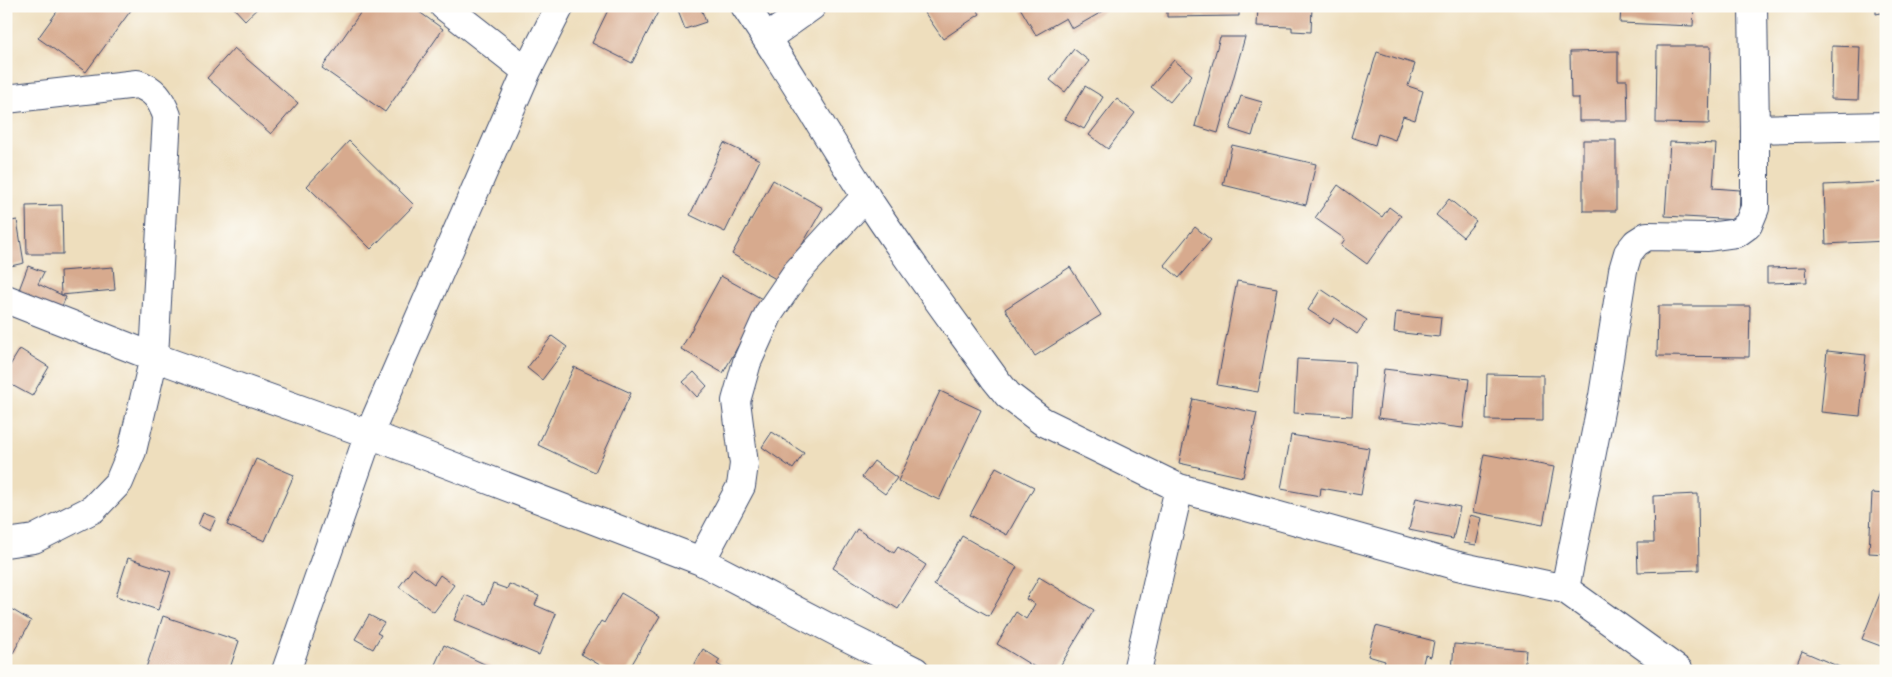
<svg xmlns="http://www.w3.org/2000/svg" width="1892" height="677" viewBox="0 0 1892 677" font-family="'IM FELL English',serif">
<rect width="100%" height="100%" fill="#fdfcf7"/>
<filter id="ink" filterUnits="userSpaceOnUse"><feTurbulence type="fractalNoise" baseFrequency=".02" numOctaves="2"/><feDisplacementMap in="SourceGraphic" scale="10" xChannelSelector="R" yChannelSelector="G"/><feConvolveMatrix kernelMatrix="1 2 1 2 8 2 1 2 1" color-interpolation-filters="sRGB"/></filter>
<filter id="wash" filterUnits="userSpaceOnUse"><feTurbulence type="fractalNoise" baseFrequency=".0096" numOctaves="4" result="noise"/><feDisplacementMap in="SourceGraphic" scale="20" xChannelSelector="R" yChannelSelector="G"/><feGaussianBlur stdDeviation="1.12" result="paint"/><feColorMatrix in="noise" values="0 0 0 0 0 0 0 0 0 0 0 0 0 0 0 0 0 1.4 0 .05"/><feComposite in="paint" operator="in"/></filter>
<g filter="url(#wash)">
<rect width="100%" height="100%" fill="#eedebd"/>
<g id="blocks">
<!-- building -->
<path fill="#d7aa8e" d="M 61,6 L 134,6 L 86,72 L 38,38 Z
M 232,6 L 260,6 L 245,20 Z
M 365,6 L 411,6 L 443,29 L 385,112 L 322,68 Z
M 610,6 L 661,6 L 632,63 L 592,43 Z
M 676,6 L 700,6 L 706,22 L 685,29 Z
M 920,6 L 975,6 L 980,14 L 943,39 Z
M 1019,6 L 1112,6 L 1072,29 L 1066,18 L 1036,35 Z
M 1167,6 L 1239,6 L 1239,16 L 1167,17 Z
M 1258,6 L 1312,6 L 1311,32 L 1292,31 L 1292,27 L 1257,26 Z
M 1621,6 L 1694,6 L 1693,26 L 1620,23 Z
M 1876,6 L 1886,6 L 1886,12 L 1876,14 Z
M 1220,37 L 1245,37 L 1218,133 L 1195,126 Z
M 1657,46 L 1711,46 L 1709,124 L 1656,123 Z
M 1832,46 L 1860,47 L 1858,100 L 1831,99 Z
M 234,48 L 298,103 L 271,134 L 207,78 Z
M 1074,49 L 1089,61 L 1065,92 L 1050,80 Z
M 1618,51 L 1618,80 L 1627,80 L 1628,121 L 1579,121 L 1579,98 L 1571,98 L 1570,52 Z
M 1377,52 L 1415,64 L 1408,86 L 1423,91 L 1415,120 L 1403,116 L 1395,140 L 1378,134 L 1375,145 L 1351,137 Z
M 1174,60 L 1192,75 L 1170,102 L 1151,87 Z
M 1085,86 L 1103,97 L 1084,129 L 1065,119 Z
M 1241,96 L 1262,102 L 1252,136 L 1230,129 Z
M 1117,99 L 1135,113 L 1108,149 L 1089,135 Z
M 1583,140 L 1616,140 L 1616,211 L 1583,211 Z
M 349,141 L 414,205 L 371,249 L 307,186 Z
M 1670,142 L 1716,144 L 1713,188 L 1740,190 L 1739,220 L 1665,216 Z
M 724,143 L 760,160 L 725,232 L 690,215 Z
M 1232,145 L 1316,164 L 1306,205 L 1223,185 Z
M 773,180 L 823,208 L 781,282 L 732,254 Z
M 1886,182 L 1886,241 L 1826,244 L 1824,185 Z
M 1338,185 L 1382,217 L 1389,207 L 1401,216 L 1367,264 L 1341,245 L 1345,239 L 1315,218 Z
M 1449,199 L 1476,221 L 1463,237 L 1436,215 Z
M 62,205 L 63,254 L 27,254 L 26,206 Z
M 17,220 L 24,263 L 6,267 L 6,222 Z
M 1195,227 L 1211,240 L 1179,278 L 1164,265 Z
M 28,266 L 44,272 L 38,284 L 66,297 L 59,313 L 17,295 Z
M 113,267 L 115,290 L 61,295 L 60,271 Z
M 1070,267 L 1101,315 L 1035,356 L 1005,309 Z
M 1806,267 L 1807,282 L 1767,283 L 1767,268 Z
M 721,276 L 764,300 L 723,373 L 681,349 Z
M 1237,281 L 1277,288 L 1258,392 L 1217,385 Z
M 1321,289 L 1367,320 L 1357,334 L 1334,318 L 1330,324 L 1308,310 Z
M 1658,306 L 1750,306 L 1749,357 L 1657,356 Z
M 1396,312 L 1441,317 L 1439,337 L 1394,332 Z
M 552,336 L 567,347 L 542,380 L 527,368 Z
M 20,349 L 49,367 L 32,396 L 6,382 L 6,372 Z
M 1827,351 L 1866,355 L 1860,416 L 1821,412 Z
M 1297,359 L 1355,362 L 1352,416 L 1294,413 Z
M 574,367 L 631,393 L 595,472 L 538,445 Z
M 1384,369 L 1469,379 L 1463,428 L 1378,418 Z
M 694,372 L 707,386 L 697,397 L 683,382 Z
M 1487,374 L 1543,375 L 1543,421 L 1486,420 Z
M 940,391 L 981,410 L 939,500 L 898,481 Z
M 1193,399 L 1257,413 L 1243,477 L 1179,463 Z
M 772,432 L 804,453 L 793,469 L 762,447 Z
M 1291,435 L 1369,448 L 1361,495 L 1321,488 L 1320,496 L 1281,489 Z
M 1484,454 L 1554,467 L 1543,525 L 1473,512 Z
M 256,459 L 294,475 L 265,541 L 227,525 Z
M 874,461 L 897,478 L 885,494 L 862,477 Z
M 996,467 L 1034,487 L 1007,535 L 970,515 Z
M 1872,493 L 1886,494 L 1886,554 L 1869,553 Z
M 1698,494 L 1699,570 L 1638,572 L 1637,542 L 1654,542 L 1653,496 Z
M 1416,498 L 1460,507 L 1453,539 L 1409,530 Z
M 203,513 L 216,518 L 210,531 L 198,525 Z
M 1470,515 L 1482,518 L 1476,545 L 1464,543 Z
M 857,529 L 894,553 L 898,547 L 926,565 L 898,609 L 833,568 Z
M 962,536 L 1017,567 L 989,616 L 934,585 Z
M 128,558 L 171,572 L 158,610 L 116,596 Z
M 413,568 L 434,584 L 440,575 L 454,585 L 434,612 L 399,587 Z
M 1039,577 L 1094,610 L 1057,671 L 1041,671 L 997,644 L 1016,612 L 1026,619 L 1035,604 L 1026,599 Z
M 493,584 L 507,589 L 509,584 L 539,596 L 535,605 L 556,614 L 539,655 L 454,620 L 465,595 L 485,604 Z
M 1882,589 L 1886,590 L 1886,648 L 1862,639 Z
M 621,593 L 660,616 L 628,671 L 610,671 L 581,654 L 601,621 L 604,623 Z
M 6,606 L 31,621 L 13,653 L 6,649 Z
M 369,615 L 384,623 L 377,633 L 381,635 L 373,649 L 355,639 Z
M 163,616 L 239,641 L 229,671 L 145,671 Z
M 1376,626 L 1434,641 L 1431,657 L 1425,655 L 1421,671 L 1382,671 L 1385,661 L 1368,656 Z
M 1454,644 L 1526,650 L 1524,671 L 1452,671 Z
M 444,645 L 499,671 L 432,671 Z
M 703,649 L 720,660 L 717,664 L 728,671 L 691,671 Z
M 1802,651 L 1849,671 L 1794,671 Z"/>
</g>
</g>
<g filter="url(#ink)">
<use href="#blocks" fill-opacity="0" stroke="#3b496c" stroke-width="1"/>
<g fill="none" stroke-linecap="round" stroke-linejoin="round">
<defs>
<path id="minor" d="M 444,6 L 527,71
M 745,6 C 787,68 825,133 865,195 C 906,258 951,318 995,379 L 1008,395 L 1042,421 L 1179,488 L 1458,566 L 1565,589 L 1679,671
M 1753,6 L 1755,129 L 1886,126
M 767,38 L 812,6
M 6,99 L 137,84 C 154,89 161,99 167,116 L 154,357 L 132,451 L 119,482 L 93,509 L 34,539 L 6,543
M 6,299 L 154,357 L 369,434 L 701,561 L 839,633 L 915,671
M 701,561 L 741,486 L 744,464 L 736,401 L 747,362 L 769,313 L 797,272 L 866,196
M 1565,589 L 1603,396 L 1623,270 L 1628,253 L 1636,243 L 1647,236 L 1708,237 L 1737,233 L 1748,225 L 1755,208 L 1755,129
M 286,671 L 369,434 L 527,71 L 560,6
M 1137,671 L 1179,488"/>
</defs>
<!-- minor casing -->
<use href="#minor" stroke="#3b496c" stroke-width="30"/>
<!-- minor -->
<use href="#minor" stroke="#fff" stroke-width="28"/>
</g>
</g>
<!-- margin -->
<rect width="1892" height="677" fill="none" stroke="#fdfcf7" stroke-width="25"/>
</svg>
